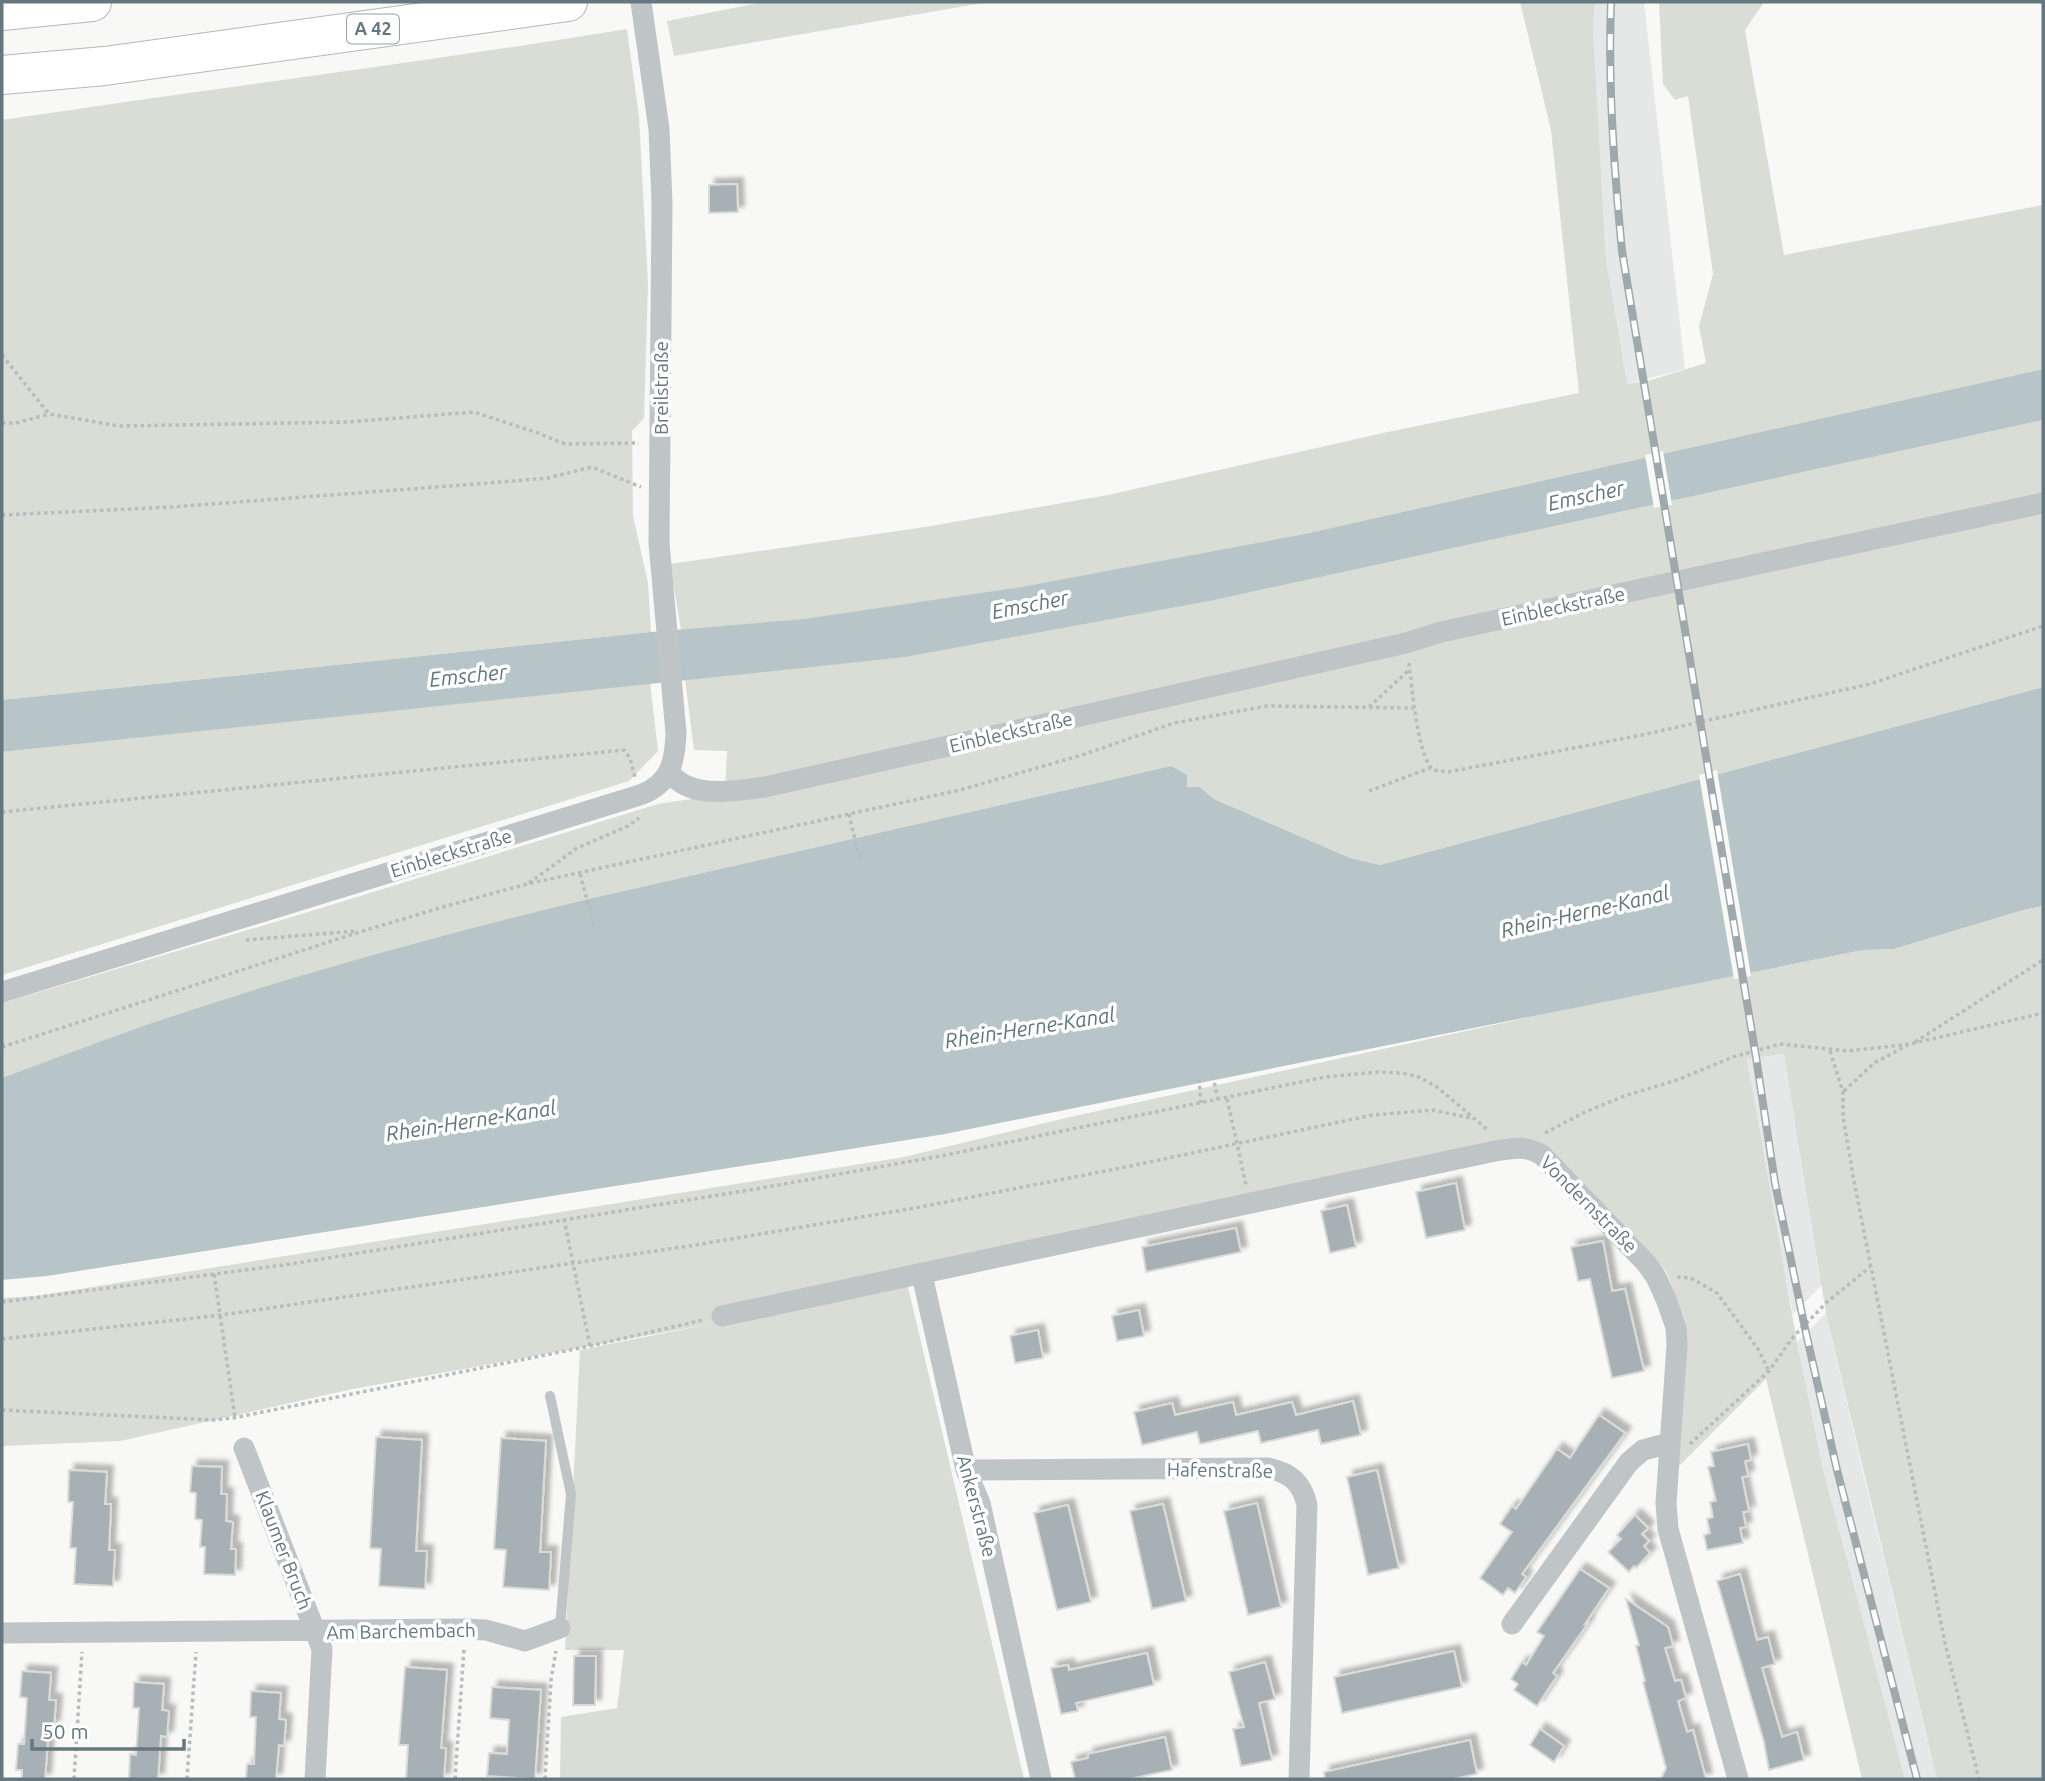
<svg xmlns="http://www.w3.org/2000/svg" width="2045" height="1781" viewBox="0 0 2045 1781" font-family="Ubuntu,sans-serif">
<defs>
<filter id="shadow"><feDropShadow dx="6" dy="-6" stdDeviation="2" flood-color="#0004"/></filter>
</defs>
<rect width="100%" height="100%" fill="#f8f8f6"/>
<!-- built -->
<path fill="#e6e8e7" d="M 1595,2 L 1644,2 L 1685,369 L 1627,384 L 1606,259 L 1593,27 Z
M 1785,1054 L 1822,1285 L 1793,1314 L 1769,1193 L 1747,1059 Z
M 1826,1313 L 1861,1464 L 1937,1779 L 1905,1779 L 1822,1465 L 1797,1342 Z"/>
<!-- green -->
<path fill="#d9ddd5" d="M 764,2 L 989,2 L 674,56 L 667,21 Z
M 1520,2 L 1595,2 L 1593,27 L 1606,259 L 1627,384 L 1651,380 L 1706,363 L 1699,326 L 1713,274 L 1688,96 L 1675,100 L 1663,84 L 1659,2 L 1764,2 L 1745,30 L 1784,255 L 2043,205 L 2043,369 C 1633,460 1224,566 806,619 C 764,624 722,626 681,630 L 670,564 L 925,527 L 1108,495 L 1383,433 L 1579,393 L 1551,130 Z
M 627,29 L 639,117 L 648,284 L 644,418 L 632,431 L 633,516 L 648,583 L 651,632 L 2,700 L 2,120 C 210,89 419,63 627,29 Z
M 2043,420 L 2043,687 L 1380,865 L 1350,858 L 1214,799 L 1200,787 L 1186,787 L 1171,766 L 580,901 L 339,966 L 182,1013 L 2,1078 L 2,1003 L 305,913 L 658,804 L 725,794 L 727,751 L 694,750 L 685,679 L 906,657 L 1210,601 Z
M 650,682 L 658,751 L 629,781 L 2,975 L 2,752 Z
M 2043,906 L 2043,1779 L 1937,1779 L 1826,1313 L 1784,1054 L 1747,1059 L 1797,1342 L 1822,1465 L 1905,1779 L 1862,1779 L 1766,1379 L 1678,1467 L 1686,1322 L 1666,1271 L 1549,1150 L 921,1266 L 908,1287 L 1024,1779 L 560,1779 L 561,1717 L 617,1708 L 624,1650 L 565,1650 L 580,1350 L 710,1324 L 353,1389 L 120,1441 L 2,1446 L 2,1298 L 36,1296 L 904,1157 L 1070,1117 L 1567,1009 L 1863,950 L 1894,949 L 2023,910 Z"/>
<!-- water -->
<path fill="#b8c5c8" d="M 2043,369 L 2043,420 L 1210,601 L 906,657 L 2,752 L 2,700 L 651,632 L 804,619 L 1021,587 L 1305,534 Z
M 2043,687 L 2043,906 L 2023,910 L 1894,949 L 1863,950 L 945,1134 L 47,1276 L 2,1280 L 2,1078 C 62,1056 121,1033 182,1013 C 312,970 446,934 580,901 L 1171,766 L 1187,775 L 1187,787 L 1200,787 L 1214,799 L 1350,858 L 1380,865 Z"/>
<!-- pier -->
<path fill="#f8f8f6" d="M 1663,451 L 1672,505 L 1654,508 L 1645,455 Z
M 1717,770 L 1751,976 L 1734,979 L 1699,775 Z"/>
<!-- building -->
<path fill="#a7b1b5" stroke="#dadad8" stroke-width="2" filter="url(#shadow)" d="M 737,184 L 738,212 L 709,213 L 709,185 Z
M 1456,1183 L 1465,1230 L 1426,1238 L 1416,1192 Z
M 1347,1205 L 1356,1247 L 1330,1253 L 1321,1211 Z
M 1236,1228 L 1241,1252 L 1146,1272 L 1142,1247 Z
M 1603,1241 L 1612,1291 L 1625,1289 L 1644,1371 L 1612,1378 L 1590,1279 L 1578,1281 L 1571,1247 Z
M 1139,1310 L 1144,1336 L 1117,1341 L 1112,1316 Z
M 1038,1330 L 1043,1358 L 1015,1363 L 1010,1336 Z
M 1353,1401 L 1361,1435 L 1321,1444 L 1318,1430 L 1261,1443 L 1258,1431 L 1200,1444 L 1197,1432 L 1142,1445 L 1134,1412 L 1172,1403 L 1175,1415 L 1233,1402 L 1236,1415 L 1292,1402 L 1296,1415 Z
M 1599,1415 L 1625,1433 L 1522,1574 L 1526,1577 L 1515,1593 L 1508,1588 L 1503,1595 L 1480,1578 L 1512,1532 L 1500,1524 L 1512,1506 L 1516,1509 L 1557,1449 L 1570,1458 Z
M 376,1437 L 422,1440 L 416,1551 L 427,1551 L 425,1589 L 379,1586 L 381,1549 L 370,1548 Z
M 501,1438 L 546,1441 L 540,1552 L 551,1552 L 549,1590 L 503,1587 L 506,1550 L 494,1549 Z
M 1748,1444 L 1751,1460 L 1745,1461 L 1748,1476 L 1742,1477 L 1749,1511 L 1743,1512 L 1746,1527 L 1740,1528 L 1743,1543 L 1707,1550 L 1704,1535 L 1710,1533 L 1707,1519 L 1713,1517 L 1710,1502 L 1716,1501 L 1708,1467 L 1714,1466 L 1711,1452 Z
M 192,1466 L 222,1467 L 221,1494 L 227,1494 L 226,1521 L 233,1522 L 231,1549 L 236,1549 L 235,1575 L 204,1574 L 205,1547 L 200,1547 L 202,1520 L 195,1519 L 196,1493 L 190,1492 Z
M 69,1470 L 107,1472 L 105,1504 L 111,1504 L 109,1550 L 115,1550 L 113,1586 L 74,1584 L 76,1548 L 70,1548 L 73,1502 L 68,1502 Z
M 1377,1470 L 1399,1568 L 1368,1575 L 1347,1477 Z
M 1257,1503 L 1281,1607 L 1248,1615 L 1224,1511 Z
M 1163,1504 L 1186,1601 L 1152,1609 L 1130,1511 Z
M 1068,1505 L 1091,1602 L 1057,1610 L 1034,1513 Z
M 1635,1515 L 1648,1528 L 1642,1534 L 1649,1541 L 1644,1546 L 1650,1553 L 1636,1568 L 1634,1566 L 1629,1572 L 1608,1552 L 1621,1539 L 1617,1535 Z
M 1580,1569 L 1609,1588 L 1585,1624 L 1588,1623 L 1553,1673 L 1557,1676 L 1537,1706 L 1514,1690 L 1518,1684 L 1511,1679 L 1522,1662 L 1526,1665 L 1544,1636 L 1537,1632 Z
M 1740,1574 L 1757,1640 L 1768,1637 L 1775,1664 L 1762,1668 L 1782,1737 L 1797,1732 L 1804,1760 L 1769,1770 L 1764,1742 L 1717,1581 Z
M 1626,1599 L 1668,1627 L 1673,1646 L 1665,1648 L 1675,1681 L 1681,1680 L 1686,1698 L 1678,1701 L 1687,1732 L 1693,1730 L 1706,1779 L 1661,1779 L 1666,1768 L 1643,1682 L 1645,1681 L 1636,1646 L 1639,1645 Z
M 1454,1651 L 1462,1687 L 1342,1713 L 1334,1677 Z
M 1147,1653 L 1154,1685 L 1076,1703 L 1078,1711 L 1061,1714 L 1051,1668 L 1068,1665 L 1069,1670 Z
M 574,1656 L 596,1656 L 595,1705 L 573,1705 Z
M 1265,1662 L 1275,1699 L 1259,1703 L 1272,1760 L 1241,1766 L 1233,1729 L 1244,1727 L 1229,1672 Z
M 405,1667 L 447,1670 L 441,1748 L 446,1748 L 444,1779 L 406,1779 L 408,1745 L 399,1745 Z
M 22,1671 L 51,1673 L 49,1700 L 56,1700 L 54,1726 L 49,1726 L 45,1779 L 22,1779 L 22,1770 L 16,1770 L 18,1744 L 24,1744 L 27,1698 L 20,1697 Z
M 134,1682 L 164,1684 L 162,1710 L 169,1711 L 167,1737 L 161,1736 L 158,1779 L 129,1779 L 130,1754 L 136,1755 L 139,1708 L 133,1708 Z
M 492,1687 L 541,1690 L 535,1779 L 487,1776 L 489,1753 L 507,1754 L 509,1720 L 490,1718 Z
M 251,1691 L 281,1693 L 279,1719 L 286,1720 L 284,1746 L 279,1745 L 276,1779 L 246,1779 L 247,1764 L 254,1764 L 256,1717 L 250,1717 Z
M 1540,1729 L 1564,1746 L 1554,1762 L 1530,1745 Z
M 1165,1737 L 1172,1770 L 1129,1779 L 1075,1779 L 1071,1762 L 1088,1758 L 1088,1754 Z
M 1470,1740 L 1477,1774 L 1453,1779 L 1325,1779 L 1324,1772 Z"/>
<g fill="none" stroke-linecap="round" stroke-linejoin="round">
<defs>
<path id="highway" d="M 2,11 L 92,2
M 2,75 L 105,66 L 568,2"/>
</defs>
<!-- highway casing -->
<use href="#highway" stroke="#b3b8ba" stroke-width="40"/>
<!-- path -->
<path stroke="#b8bcbe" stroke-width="3.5" stroke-dasharray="3.5 3.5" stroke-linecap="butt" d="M 2,355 L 49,414 L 119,426 L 348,422 L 474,412 L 538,433 L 565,444 L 639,443
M 2,423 L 16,423 L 49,414
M 2,515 L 172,507 L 489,483 L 548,478 L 592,467 L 641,487
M 1409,663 C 1412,686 1417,755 1433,770 L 1448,772 L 1642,735 L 1870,684 L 2043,626
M 1369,707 L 1409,670
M 1369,791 L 1430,768
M 2,812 L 624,750 L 630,758 L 635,777
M 849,814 L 860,861
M 580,874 L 594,926
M 529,883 L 577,848 L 628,826 L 639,818
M 246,940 L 357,931
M 1915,1042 L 2043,960
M 2,1047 L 366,930 L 450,905 L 527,884 L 960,790 L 1082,755 L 1174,723 L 1267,706 L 1414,708
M 1830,1051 L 1843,1092 L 1843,1117 L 1854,1181 L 1945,1643 L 1979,1779
M 1213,1076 L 1218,1100
M 1199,1079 L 1201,1103
M 1844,1091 L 1874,1063 L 1908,1045
M 1227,1099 L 1246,1185
M 1545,1133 L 1585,1112 L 1627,1095 L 1677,1080 L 1733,1057 L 1780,1044 L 1848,1051 L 1910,1044 L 2043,1013
M 564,1219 L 590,1346
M 214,1274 L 235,1417
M 1677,1277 L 1691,1278 L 1717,1293 L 1758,1349 L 1769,1371
M 2,1302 L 291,1264 L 756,1189 L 946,1155 L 1325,1077 L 1378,1072 L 1402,1073 L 1419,1077 L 1437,1087 L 1489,1131
M 2,1339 L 222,1315 L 689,1246 L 915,1208 L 1116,1169 L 1373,1115 L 1433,1110 L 1471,1118
M 2,1410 L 213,1420 L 233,1418 L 590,1346 L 703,1320
M 1690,1444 L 1769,1371 L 1794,1336 L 1827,1302 L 1870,1267
M 74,1779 L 82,1652
M 187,1779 L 196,1652
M 455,1779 L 464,1649
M 545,1779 L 551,1680 L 556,1651"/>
<!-- lane -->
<path stroke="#bfc5c7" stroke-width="10" d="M 550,1396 L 571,1494 L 560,1628"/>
<!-- street -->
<path stroke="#bfc5c7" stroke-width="21" d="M 668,773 C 674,777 680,783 687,786 C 709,796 741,790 765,787 L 1406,643 L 1441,632 L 2043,503
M 2,992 L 640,795 C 670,784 675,763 676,733 L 659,543 L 662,203 L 659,129 L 641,2
M 922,1275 L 966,1470 L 980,1503 L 1041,1779
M 722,1316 L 1495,1151 C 1514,1148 1525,1145 1542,1155 L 1646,1263 L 1656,1277 L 1666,1299 L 1676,1327 L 1677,1345 L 1666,1503 L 1668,1529 L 1738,1779
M 244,1448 L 322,1649 L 315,1779
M 966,1470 L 1268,1468 C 1290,1473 1302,1482 1307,1505 L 1299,1779
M 1512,1624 L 1629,1462 L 1643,1450 L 1670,1443
M 2,1633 L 466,1629 L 486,1630 L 525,1641 L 560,1628"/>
<!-- highway -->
<use href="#highway" stroke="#fff" stroke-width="38"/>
<defs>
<path id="rail" d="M 1611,2 C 1608,85 1614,168 1622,251 L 1756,1057 L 1775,1183 L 1806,1333 L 1837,1470 L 1917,1779"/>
</defs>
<!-- rail casing -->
<use href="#rail" stroke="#9fa8ac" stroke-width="8"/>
<!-- rail -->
<use href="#rail" stroke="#fff" stroke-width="5" stroke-dasharray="16" stroke-linecap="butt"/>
</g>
<g text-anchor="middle" stroke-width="7" stroke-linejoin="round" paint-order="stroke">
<!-- shield labels -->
<rect fill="#fff" stroke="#93a0a5" stroke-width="2" x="347" y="14.5" width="52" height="29" rx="5"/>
<g font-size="18" font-weight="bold" fill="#65777f">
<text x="373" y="35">A 42</text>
</g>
<!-- street labels -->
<g font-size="19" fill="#65777f" stroke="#fff">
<text transform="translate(661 388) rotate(-90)" y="7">Breilstraße</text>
<text transform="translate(1563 606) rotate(-12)" y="7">Einbleckstraße</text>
<text transform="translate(1011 732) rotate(-13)" y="7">Einbleckstraße</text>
<text transform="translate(451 853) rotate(-17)" y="7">Einbleckstraße</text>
<text transform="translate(1589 1204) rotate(45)" y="7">Vondernstraße</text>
<text transform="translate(1220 1470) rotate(1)" y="7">Hafenstraße</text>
<text transform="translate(977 1506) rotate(75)" y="7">Ankerstraße</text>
<text transform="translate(284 1550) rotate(69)" y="7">Klaumer Bruch</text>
<text transform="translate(401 1631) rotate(-1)" y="7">Am Barchembach</text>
</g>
<!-- water labels -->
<g font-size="21" font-style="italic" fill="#607679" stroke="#fff">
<text transform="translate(1586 496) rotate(-12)" y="7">Emscher</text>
<text transform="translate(1030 605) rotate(-11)" y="7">Emscher</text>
<text transform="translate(468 676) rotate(-6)" y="7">Emscher</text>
<text transform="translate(1585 912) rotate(-13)" y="7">Rhein-Herne-Kanal</text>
<text transform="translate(1030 1028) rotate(-9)" y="7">Rhein-Herne-Kanal</text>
<text transform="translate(471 1121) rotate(-9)" y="7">Rhein-Herne-Kanal</text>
</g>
</g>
<!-- border -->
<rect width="2045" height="1781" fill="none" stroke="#65777f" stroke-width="7"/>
<!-- scale -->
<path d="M32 1739v10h152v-10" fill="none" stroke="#65777f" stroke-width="3.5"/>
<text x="42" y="1739" font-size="21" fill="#65777f" stroke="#ffffff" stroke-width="5" paint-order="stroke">50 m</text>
</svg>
